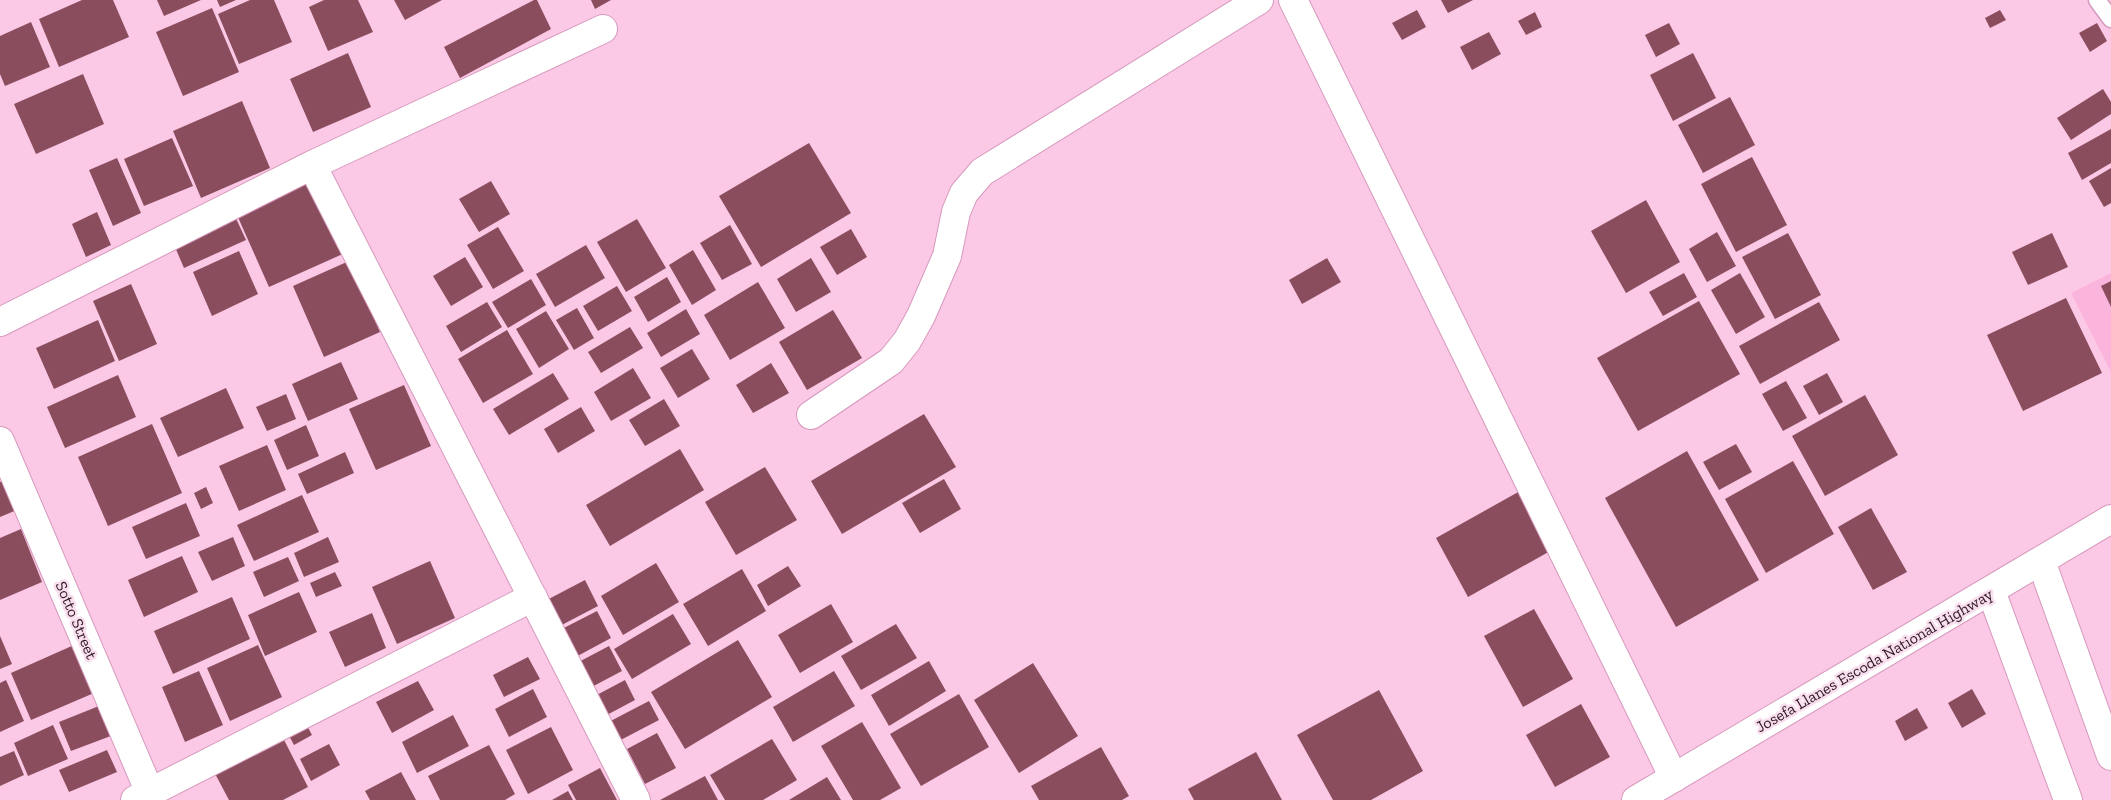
<svg xmlns="http://www.w3.org/2000/svg" width="2111" height="800" viewBox="0 0 2111 800" font-family="'Zilla Slab',serif">
<rect width="100%" height="100%" fill="#fbc8e5"/>
<!-- built -->
<path fill="#fbb5dd" d="M 2111,273 L 2111,372 L 2071,293 Z"/>
<!-- building -->
<path fill="#8a4d5d" d="M 82,0 L 113,0 L 129,37 L 59,67 L 39,19 Z
M 157,0 L 201,0 L 164,16 Z
M 217,0 L 236,0 L 220,7 Z
M 250,0 L 274,0 L 292,42 L 239,64 L 218,14 Z
M 324,0 L 358,0 L 373,32 L 328,51 L 309,7 Z
M 394,0 L 442,0 L 405,20 Z
M 534,0 L 537,0 L 551,29 L 460,78 L 444,47 Z
M 591,0 L 611,0 L 595,9 Z
M 1441,0 L 1473,0 L 1448,13 Z
M 212,8 L 239,72 L 183,96 L 156,32 Z
M 1417,10 L 1426,27 L 1402,40 L 1392,23 Z
M 2000,10 L 2006,20 L 1990,28 L 1985,18 Z
M 1535,12 L 1542,27 L 1526,35 L 1518,21 Z
M 31,22 L 50,67 L 5,86 L 0,74 L 0,36 Z
M 1669,23 L 1680,44 L 1656,57 L 1645,35 Z
M 2097,23 L 2107,41 L 2090,52 L 2079,33 Z
M 1489,32 L 1501,54 L 1472,70 L 1460,47 Z
M 348,53 L 371,107 L 313,132 L 290,79 Z
M 1693,53 L 1716,98 L 1673,121 L 1650,75 Z
M 83,74 L 104,124 L 36,154 L 14,104 Z
M 2103,89 L 2111,102 L 2111,114 L 2071,140 L 2057,118 Z
M 1730,97 L 1755,145 L 1703,173 L 1678,125 Z
M 242,101 L 270,168 L 201,198 L 173,131 Z
M 2111,129 L 2111,163 L 2082,180 L 2068,153 Z
M 172,138 L 193,186 L 144,206 L 124,159 Z
M 809,143 L 851,213 L 761,267 L 719,196 Z
M 1752,157 L 1787,225 L 1736,252 L 1701,184 Z
M 117,158 L 141,213 L 113,226 L 89,170 Z
M 2111,168 L 2111,203 L 2104,207 L 2089,181 Z
M 313,181 L 345,253 L 269,287 L 237,215 Z
M 491,181 L 510,214 L 479,232 L 459,199 Z
M 1646,200 L 1680,262 L 1626,293 L 1591,231 Z
M 97,212 L 111,245 L 86,257 L 72,224 Z
M 233,212 L 246,240 L 184,268 L 172,240 Z
M 637,219 L 666,268 L 626,292 L 597,242 Z
M 730,225 L 752,264 L 722,280 L 700,243 Z
M 498,227 L 524,271 L 493,289 L 467,245 Z
M 851,229 L 867,257 L 837,275 L 820,247 Z
M 1717,232 L 1736,266 L 1707,282 L 1689,249 Z
M 1788,233 L 1821,295 L 1775,319 L 1742,257 Z
M 2052,233 L 2068,267 L 2028,285 L 2012,252 Z
M 586,245 L 605,278 L 555,307 L 536,274 Z
M 693,250 L 716,290 L 692,305 L 669,265 Z
M 239,251 L 258,294 L 212,316 L 193,272 Z
M 465,257 L 483,287 L 451,306 L 433,276 Z
M 811,258 L 831,292 L 796,312 L 777,279 Z
M 1327,258 L 1341,282 L 1302,304 L 1289,280 Z
M 349,261 L 380,332 L 324,357 L 293,286 Z
M 1684,273 L 1697,297 L 1663,316 L 1649,292 Z
M 1740,273 L 1765,317 L 1736,334 L 1711,290 Z
M 667,277 L 681,302 L 648,322 L 634,297 Z
M 531,279 L 546,305 L 508,328 L 492,302 Z
M 2111,281 L 2111,307 L 2101,286 Z
M 758,282 L 785,328 L 730,360 L 704,315 Z
M 131,284 L 157,344 L 119,361 L 93,301 Z
M 617,286 L 632,311 L 598,331 L 583,306 Z
M 2066,298 L 2102,373 L 2023,411 L 1987,335 Z
M 1699,301 L 1740,374 L 1638,431 L 1597,358 Z
M 487,302 L 502,327 L 461,352 L 446,326 Z
M 1819,302 L 1840,340 L 1760,384 L 1739,346 Z
M 577,308 L 594,338 L 574,350 L 556,320 Z
M 686,309 L 700,334 L 661,357 L 647,333 Z
M 833,310 L 862,358 L 807,390 L 779,342 Z
M 546,311 L 569,349 L 539,368 L 516,329 Z
M 98,320 L 115,361 L 54,389 L 36,348 Z
M 630,327 L 643,348 L 601,373 L 588,352 Z
M 507,330 L 533,374 L 483,403 L 458,359 Z
M 692,349 L 710,379 L 678,398 L 660,368 Z
M 341,362 L 358,399 L 308,421 L 292,384 Z
M 771,363 L 789,393 L 753,413 L 736,385 Z
M 633,368 L 651,398 L 611,421 L 594,392 Z
M 553,373 L 569,399 L 509,435 L 493,409 Z
M 1827,373 L 1843,402 L 1819,415 L 1803,386 Z
M 118,375 L 136,417 L 65,448 L 47,407 Z
M 1786,381 L 1807,418 L 1783,431 L 1762,394 Z
M 404,385 L 431,446 L 376,470 L 349,409 Z
M 226,388 L 244,428 L 178,457 L 160,418 Z
M 286,394 L 296,419 L 267,431 L 256,407 Z
M 1865,395 L 1898,455 L 1825,496 L 1792,436 Z
M 664,399 L 680,426 L 645,446 L 629,420 Z
M 581,407 L 595,431 L 558,453 L 544,429 Z
M 924,414 L 956,467 L 842,534 L 811,481 Z
M 152,424 L 182,493 L 108,526 L 78,457 Z
M 306,425 L 319,456 L 287,470 L 274,440 Z
M 1736,444 L 1752,472 L 1719,490 L 1703,462 Z
M 267,445 L 286,490 L 239,511 L 219,466 Z
M 680,449 L 704,490 L 610,546 L 586,505 Z
M 1687,451 L 1759,580 L 1676,627 L 1605,498 Z
M 345,452 L 354,473 L 307,494 L 298,474 Z
M 1793,461 L 1834,534 L 1766,573 L 1725,499 Z
M 765,467 L 797,520 L 736,555 L 705,502 Z
M 12,477 L 24,507 L 0,517 L 0,482 Z
M 944,479 L 961,509 L 920,533 L 902,503 Z
M 206,487 L 213,503 L 201,509 L 194,493 Z
M 1520,491 L 1552,550 L 1468,597 L 1436,538 Z
M 302,495 L 319,532 L 254,561 L 237,525 Z
M 186,503 L 200,536 L 146,559 L 132,527 Z
M 1871,508 L 1907,572 L 1873,590 L 1838,527 Z
M 21,529 L 42,582 L 0,600 L 0,538 Z
M 233,537 L 245,566 L 212,581 L 198,552 Z
M 328,537 L 339,562 L 304,577 L 294,553 Z
M 182,556 L 198,592 L 144,617 L 128,580 Z
M 288,557 L 299,581 L 264,597 L 253,572 Z
M 430,561 L 455,618 L 397,644 L 372,587 Z
M 656,563 L 679,602 L 623,635 L 601,596 Z
M 788,566 L 801,586 L 768,606 L 757,585 Z
M 742,569 L 766,611 L 708,646 L 683,604 Z
M 335,572 L 342,586 L 316,597 L 310,583 Z
M 585,580 L 598,606 L 556,628 L 543,602 Z
M 299,592 L 317,632 L 265,656 L 248,615 Z
M 232,597 L 250,639 L 173,674 L 154,631 Z
M 831,604 L 853,642 L 800,673 L 778,635 Z
M 1534,609 L 1573,679 L 1523,707 L 1484,636 Z
M 597,611 L 611,638 L 572,659 L 558,631 Z
M 372,613 L 386,648 L 345,667 L 329,632 Z
M 673,614 L 691,644 L 632,679 L 614,649 Z
M 896,624 L 917,658 L 861,690 L 841,656 Z
M 0,636 L 12,664 L 0,669 Z
M 738,640 L 772,697 L 685,749 L 651,692 Z
M 74,645 L 94,693 L 31,720 L 11,673 Z
M 258,645 L 282,697 L 230,721 L 207,668 Z
M 609,646 L 622,671 L 586,690 L 573,665 Z
M 528,657 L 540,679 L 504,697 L 493,675 Z
M 929,661 L 946,691 L 889,726 L 871,695 Z
M 1033,663 L 1078,736 L 1019,773 L 974,700 Z
M 199,671 L 223,725 L 185,742 L 162,687 Z
M 834,671 L 855,706 L 793,742 L 773,707 Z
M 6,680 L 24,721 L 0,732 L 0,683 Z
M 625,680 L 635,700 L 603,717 L 593,697 Z
M 418,681 L 434,710 L 392,733 L 376,702 Z
M 533,689 L 547,717 L 509,737 L 495,709 Z
M 1972,689 L 1986,714 L 1962,728 L 1948,703 Z
M 1379,690 L 1423,771 L 1371,800 L 1333,800 L 1297,735 Z
M 959,694 L 989,747 L 921,786 L 890,734 Z
M 649,701 L 659,720 L 611,745 L 601,726 Z
M 104,704 L 116,734 L 71,751 L 59,722 Z
M 1581,704 L 1610,757 L 1555,787 L 1526,735 Z
M 1917,708 L 1928,728 L 1905,741 L 1895,721 Z
M 453,715 L 469,746 L 417,773 L 402,742 Z
M 304,720 L 312,735 L 294,745 L 286,730 Z
M 862,722 L 901,788 L 880,800 L 853,800 L 821,746 Z
M 53,725 L 68,759 L 28,776 L 14,743 Z
M 551,727 L 573,770 L 528,794 L 506,750 Z
M 280,732 L 308,787 L 283,800 L 229,800 L 212,768 Z
M 657,733 L 676,768 L 645,784 L 627,749 Z
M 772,739 L 797,780 L 763,800 L 725,800 L 710,775 Z
M 329,744 L 340,765 L 311,781 L 300,759 Z
M 489,745 L 515,794 L 505,800 L 440,800 L 428,776 Z
M 1101,747 L 1129,796 L 1122,800 L 1039,800 L 1031,786 Z
M 107,750 L 117,772 L 69,792 L 59,770 Z
M 14,751 L 24,775 L 0,786 L 0,757 Z
M 1256,752 L 1282,800 L 1194,800 L 1188,789 Z
M 600,768 L 617,800 L 576,800 L 568,785 Z
M 401,772 L 416,800 L 370,800 L 365,791 Z
M 705,776 L 718,800 L 660,800 Z
M 827,777 L 841,800 L 789,800 Z
M 568,791 L 573,800 L 552,800 Z"/>
<g fill="none" stroke-linecap="round" stroke-linejoin="round">
<defs>
<path id="service" d="M 2097,0 L 2111,19"/>
<path id="minor" d="M 1293,0 L 1674,778
M 312,165 L 636,800
M 0,322 L 312,165 L 603,29
M 811,415 L 891,361 L 907,341 L 921,316 L 947,256 L 956,212 L 964,193 L 982,172 L 1259,0
M 0,441 L 153,800
M 135,800 L 533,597"/>
<path id="primary" d="M 2041,561 L 2111,756
M 1991,591 L 2068,800
M 1636,800 L 2111,519"/>
</defs>
<!-- service casing -->
<use href="#service" stroke="#d69abd" stroke-width="19"/>
<!-- minor casing -->
<use href="#minor" stroke="#d69abd" stroke-width="30"/>
<!-- primary casing -->
<use href="#primary" stroke="#d69abd" stroke-width="30"/>
<!-- service -->
<use href="#service" stroke="#fff" stroke-width="16"/>
<!-- minor -->
<use href="#minor" stroke="#fff" stroke-width="28"/>
<!-- primary -->
<use href="#primary" stroke="#fff" stroke-width="28"/>
</g>
<g text-anchor="middle" stroke-width="5" stroke-linejoin="round" paint-order="stroke">
<!-- street labels -->
<g font-size="16" fill="#301927" stroke="#f9deed">
<text transform="translate(77 620) rotate(67)" y="6">Sotto Street</text>
<text transform="translate(1874 660) rotate(-30)" y="6">Josefa Llanes Escoda National Highway</text>
</g>
</g>
</svg>
